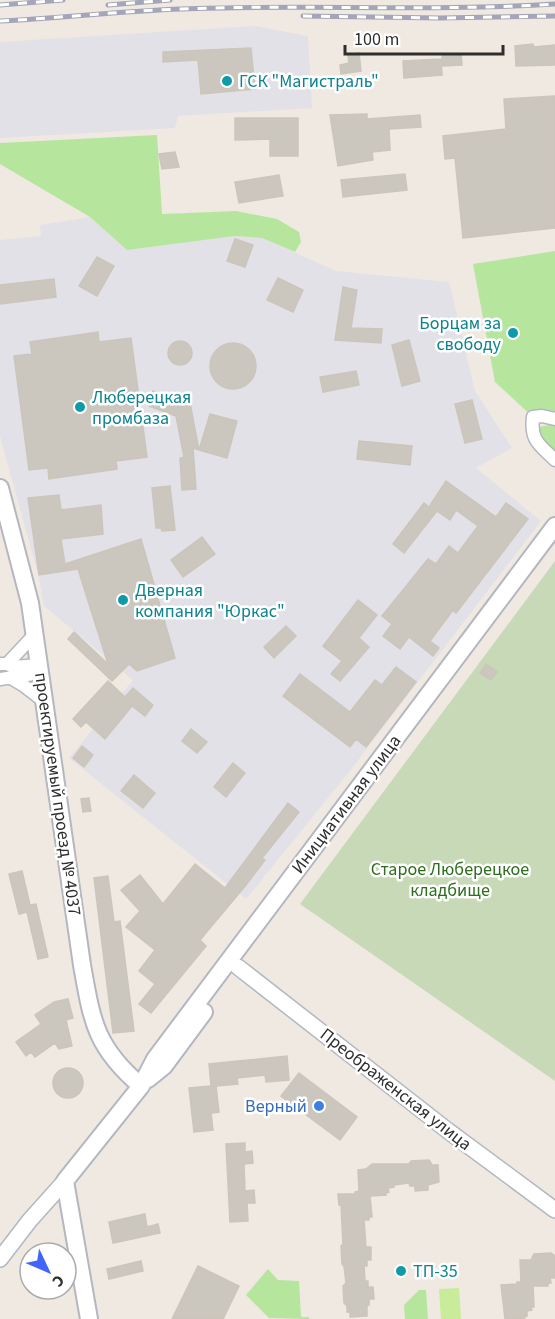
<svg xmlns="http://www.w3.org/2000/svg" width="555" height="1319" viewBox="0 0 555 1319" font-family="'Source Sans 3',sans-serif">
<rect width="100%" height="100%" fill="#efe9e1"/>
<!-- industrial -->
<path fill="#e3e1e8" d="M 255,26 L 308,36 L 312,108 L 178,116 L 175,128 L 0,138 L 0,42 Z
M 90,217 L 127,250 L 235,236 L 262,238 L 336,271 L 449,282 L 475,391 L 512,448 L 476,468 L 541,521 L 353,767 L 246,899 L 69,758 L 133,680 L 44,606 L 39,578 L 0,436 L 0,240 L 41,236 L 40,225 Z"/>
<!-- green -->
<path fill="#b6e59e" d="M 157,135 L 162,214 L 236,211 L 277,219 L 299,232 L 301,242 L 295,252 L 262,238 L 235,236 L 127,250 L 90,217 L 0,164 L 0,143 Z
M 555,251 L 555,419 L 533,417 L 495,382 L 473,264 Z
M 554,424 L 555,425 L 555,454 L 540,439 L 539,427 Z
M 268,1269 L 278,1280 L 299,1281 L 301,1317 L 309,1317 L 309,1319 L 269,1318 L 246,1295 Z
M 419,1290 L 426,1290 L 428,1319 L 405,1319 L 404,1305 Z"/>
<!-- cemetery -->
<path fill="#c8d9b8" d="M 555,561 L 555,1081 L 300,904 Z"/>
<!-- pitch -->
<path fill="#c9ec9a" d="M 459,1288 L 461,1319 L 441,1319 L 439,1289 Z"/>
<!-- building -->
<path fill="#cbc7bf" stroke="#cbc5ba" stroke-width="1.5" d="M 533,44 L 534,47 L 555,45 L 555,65 L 516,66 L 515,46 Z
M 251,48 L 255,89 L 201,94 L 198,60 L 163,62 L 163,52 Z
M 359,53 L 361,71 L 341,74 L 340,65 L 349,63 L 348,55 Z
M 461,54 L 462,65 L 443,66 L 442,55 Z
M 441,59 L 442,75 L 404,78 L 403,61 Z
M 555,96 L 555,228 L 463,238 L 455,158 L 445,159 L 443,136 L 506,129 L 504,99 Z
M 367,114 L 367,119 L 420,115 L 421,127 L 389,129 L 390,150 L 372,152 L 373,160 L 338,166 L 330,115 Z
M 235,118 L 298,118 L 298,156 L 270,156 L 270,139 L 235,140 Z
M 175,152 L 179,167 L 162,169 L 159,154 Z
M 405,174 L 407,190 L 343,197 L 341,180 Z
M 279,175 L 283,196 L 239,203 L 235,182 Z
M 235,239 L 253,245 L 245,267 L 227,261 Z
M 97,257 L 114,266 L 97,296 L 79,286 Z
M 278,278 L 303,290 L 293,312 L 267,300 Z
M 54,279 L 56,297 L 0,304 L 0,285 Z
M 343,287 L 357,290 L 351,328 L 382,329 L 381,343 L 335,340 Z
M 98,332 L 99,342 L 131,338 L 147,457 L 116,461 L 117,469 L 49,479 L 48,468 L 29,470 L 14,356 L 32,354 L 30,342 Z
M 409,340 L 420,381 L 402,386 L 392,345 Z
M168 353a12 12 0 1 1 24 0a12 12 0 1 1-24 0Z
M210 366a23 23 0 1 1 46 0a23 23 0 1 1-46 0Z
M 356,371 L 359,385 L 323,392 L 320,377 Z
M 153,391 L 190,403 L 199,450 L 193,448 L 196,489 L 182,490 L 180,458 L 184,457 L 176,416 L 149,406 Z
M 472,400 L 482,439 L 465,443 L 455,404 Z
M 210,414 L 237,421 L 227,458 L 199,450 Z
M 359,441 L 412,446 L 410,465 L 357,459 Z
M 446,481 L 496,517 L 506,503 L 528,519 L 456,613 L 453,610 L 430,641 L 439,648 L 433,656 L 409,637 L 400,649 L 383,636 L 392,624 L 382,616 L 428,559 L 436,564 L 449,546 L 458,553 L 478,526 L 456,510 L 450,520 L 437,511 L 404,553 L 393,544 L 424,503 L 429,507 Z
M 170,486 L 175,530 L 162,531 L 161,528 L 156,528 L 152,488 Z
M 59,495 L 61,510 L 101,505 L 103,534 L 61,539 L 65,564 L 141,539 L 175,658 L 137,671 L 129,664 L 112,681 L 68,639 L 74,632 L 108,664 L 78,569 L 39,575 L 28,498 Z
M 202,537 L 215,554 L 183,577 L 171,560 Z
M 358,600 L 377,615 L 359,638 L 369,647 L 340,681 L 331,674 L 342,661 L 323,646 Z
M 286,626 L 296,636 L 274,658 L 264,647 Z
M 486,664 L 497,672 L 491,680 L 480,673 Z
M 396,667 L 416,682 L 366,747 L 356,739 L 350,747 L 283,696 L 300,674 L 350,712 L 375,680 L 382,685 Z
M 108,681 L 125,697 L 133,688 L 153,705 L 145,716 L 132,706 L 105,739 L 86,722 L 81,727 L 73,719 Z
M 191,729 L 207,742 L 197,753 L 182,741 Z
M 82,746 L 93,755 L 84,767 L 73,758 Z
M 233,763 L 245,773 L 226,797 L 214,787 Z
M 134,775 L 155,793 L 143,808 L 121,791 Z
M 89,798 L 91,811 L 83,812 L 81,799 Z
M 288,803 L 299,812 L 262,858 L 265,860 L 246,885 L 200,940 L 206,946 L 151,1013 L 139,1004 L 155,984 L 139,971 L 155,950 L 126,927 L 140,911 L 121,890 L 140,875 L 163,904 L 195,864 L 225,888 Z
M 22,871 L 30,905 L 36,904 L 48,957 L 38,959 L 27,912 L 19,914 L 9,874 Z
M 108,876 L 114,922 L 120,921 L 134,1031 L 113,1033 L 94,878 Z
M 68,999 L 73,1018 L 66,1020 L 72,1046 L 59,1049 L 55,1043 L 35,1057 L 31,1052 L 26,1056 L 16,1042 L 41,1024 L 35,1015 L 54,1002 Z
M 287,1056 L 289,1080 L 266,1082 L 265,1075 L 237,1078 L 238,1084 L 216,1086 L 219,1112 L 211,1113 L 213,1130 L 194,1132 L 189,1088 L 211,1086 L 209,1064 Z
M53 1083a15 15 0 1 1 30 0a15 15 0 1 1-30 0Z
M 299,1073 L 357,1117 L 340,1140 L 281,1096 Z
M 245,1143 L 245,1152 L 252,1151 L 253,1163 L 244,1164 L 245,1191 L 254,1190 L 255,1203 L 247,1203 L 248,1221 L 230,1222 L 226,1144 Z
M 429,1160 L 432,1165 L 438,1165 L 439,1182 L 428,1185 L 428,1190 L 415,1191 L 415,1186 L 410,1186 L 409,1183 L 394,1185 L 394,1187 L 388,1188 L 389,1192 L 386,1193 L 386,1195 L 370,1196 L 372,1217 L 369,1217 L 369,1220 L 364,1220 L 366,1247 L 371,1247 L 371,1260 L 367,1260 L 367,1266 L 364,1266 L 365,1281 L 368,1281 L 368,1287 L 373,1287 L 374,1299 L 369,1299 L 369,1305 L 367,1305 L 367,1316 L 350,1317 L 350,1312 L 347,1312 L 347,1306 L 344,1303 L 343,1286 L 346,1283 L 344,1266 L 342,1264 L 341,1246 L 343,1244 L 341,1205 L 339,1205 L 338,1194 L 355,1194 L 355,1192 L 359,1191 L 358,1170 L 366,1169 L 372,1164 L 409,1164 L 411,1161 Z
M 145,1214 L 147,1227 L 158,1224 L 160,1233 L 113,1243 L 109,1222 Z
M 551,1253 L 555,1256 L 555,1278 L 550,1278 L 551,1283 L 548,1283 L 548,1286 L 533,1286 L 534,1307 L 531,1307 L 532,1310 L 527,1311 L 527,1316 L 524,1317 L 525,1319 L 505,1319 L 501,1285 L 517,1284 L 517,1282 L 521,1282 L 520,1260 L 531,1260 L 534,1254 Z
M 141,1261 L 143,1271 L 109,1279 L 107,1269 Z
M 198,1266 L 239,1286 L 223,1319 L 172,1319 Z"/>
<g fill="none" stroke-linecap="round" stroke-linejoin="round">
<defs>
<path id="minor" d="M 555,419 L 542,416 L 533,417 C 530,441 540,445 555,460
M 1,664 L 7,664 L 13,667 L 39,665
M 7,664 L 35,634
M 11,678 L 23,685 L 45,702
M 0,679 L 40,673"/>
<path id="tertiary" d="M 238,967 L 447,1130 L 555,1210
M 0,1259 L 30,1220 L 65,1181"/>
<path id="secondary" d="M 0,488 L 30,603 L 82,965 C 92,1021 95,1047 141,1086
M 148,1079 L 164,1066 L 204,1012
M 89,1319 L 65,1181 L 141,1086 L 155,1059 L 555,526"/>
</defs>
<!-- minor casing -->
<use href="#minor" stroke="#b4b7c1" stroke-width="15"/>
<!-- tertiary casing -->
<use href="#tertiary" stroke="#b4b7c1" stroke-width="18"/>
<!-- secondary casing -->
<use href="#secondary" stroke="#b4b7c1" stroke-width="20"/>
<!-- minor -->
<use href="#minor" stroke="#fff" stroke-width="12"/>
<!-- tertiary -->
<use href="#tertiary" stroke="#fff" stroke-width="15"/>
<!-- secondary -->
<use href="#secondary" stroke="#fff" stroke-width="16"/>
<defs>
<path id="rail" d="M 0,5 L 63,0
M 108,5 L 170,0
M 303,16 L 440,18 L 555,16
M 0,21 C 61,18 121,11 182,9 C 306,4 431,12 555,4"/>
</defs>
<!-- rail casing -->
<use href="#rail" stroke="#a3a6b8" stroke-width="5"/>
<!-- rail -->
<use href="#rail" stroke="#fff" stroke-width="3" stroke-dasharray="9" stroke-linecap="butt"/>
</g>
<!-- markers -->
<g fill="#0f9aa8" stroke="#fff" stroke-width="2">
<circle cx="227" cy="81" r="6"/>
<circle cx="513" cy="333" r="6"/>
<circle cx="80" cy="407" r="6"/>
<circle cx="123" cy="600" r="6"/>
<circle cx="401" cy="1271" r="6"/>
</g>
<circle fill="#3f7fe0" stroke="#fff" stroke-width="2" cx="319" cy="1106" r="6"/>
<g text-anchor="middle" stroke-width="5" stroke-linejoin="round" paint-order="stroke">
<!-- culture labels -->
<g font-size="18" fill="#0d838f" stroke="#fff" text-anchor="start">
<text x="239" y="87">ГСК "Магистраль"</text>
<text x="501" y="329" text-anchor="end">Борцам за<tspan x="501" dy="21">свободу</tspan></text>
<text x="92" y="403">Люберецкая<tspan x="92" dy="21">промбаза</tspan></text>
<text x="135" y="596">Дверная<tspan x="135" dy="21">компания "Юркас"</tspan></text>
<text x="413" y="1277">ТП-35</text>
</g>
<!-- street labels -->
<g font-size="18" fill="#2e2e2e" stroke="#fff">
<text transform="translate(58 794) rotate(82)" y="6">проектируемый проезд № 4037</text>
<text transform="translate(346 804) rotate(-53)" y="6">Инициативная улица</text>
<text transform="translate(396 1089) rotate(38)" y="6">Преображенская улица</text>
</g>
<!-- park labels -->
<g font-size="18" fill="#2c6e1b" stroke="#fff">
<text x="450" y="875">Старое Люберецкое<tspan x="450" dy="21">кладбище</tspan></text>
</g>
<!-- shop labels -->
<g font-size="18" fill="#366cbe" stroke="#fff" text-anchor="end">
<text x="307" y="1112">Верный</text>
</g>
</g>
<!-- north arrow -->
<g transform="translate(48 1271) rotate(134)"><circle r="28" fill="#ffffff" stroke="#ababab" stroke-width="1.5"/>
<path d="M0-4.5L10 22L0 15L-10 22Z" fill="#4264fb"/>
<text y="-9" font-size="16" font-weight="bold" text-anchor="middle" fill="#2e2e2e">С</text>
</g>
<!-- scale -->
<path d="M345 45v9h158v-9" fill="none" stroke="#2e2e2e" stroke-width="3"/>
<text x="354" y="45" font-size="18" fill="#2e2e2e" stroke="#ffffff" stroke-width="4.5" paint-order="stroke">100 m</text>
</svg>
